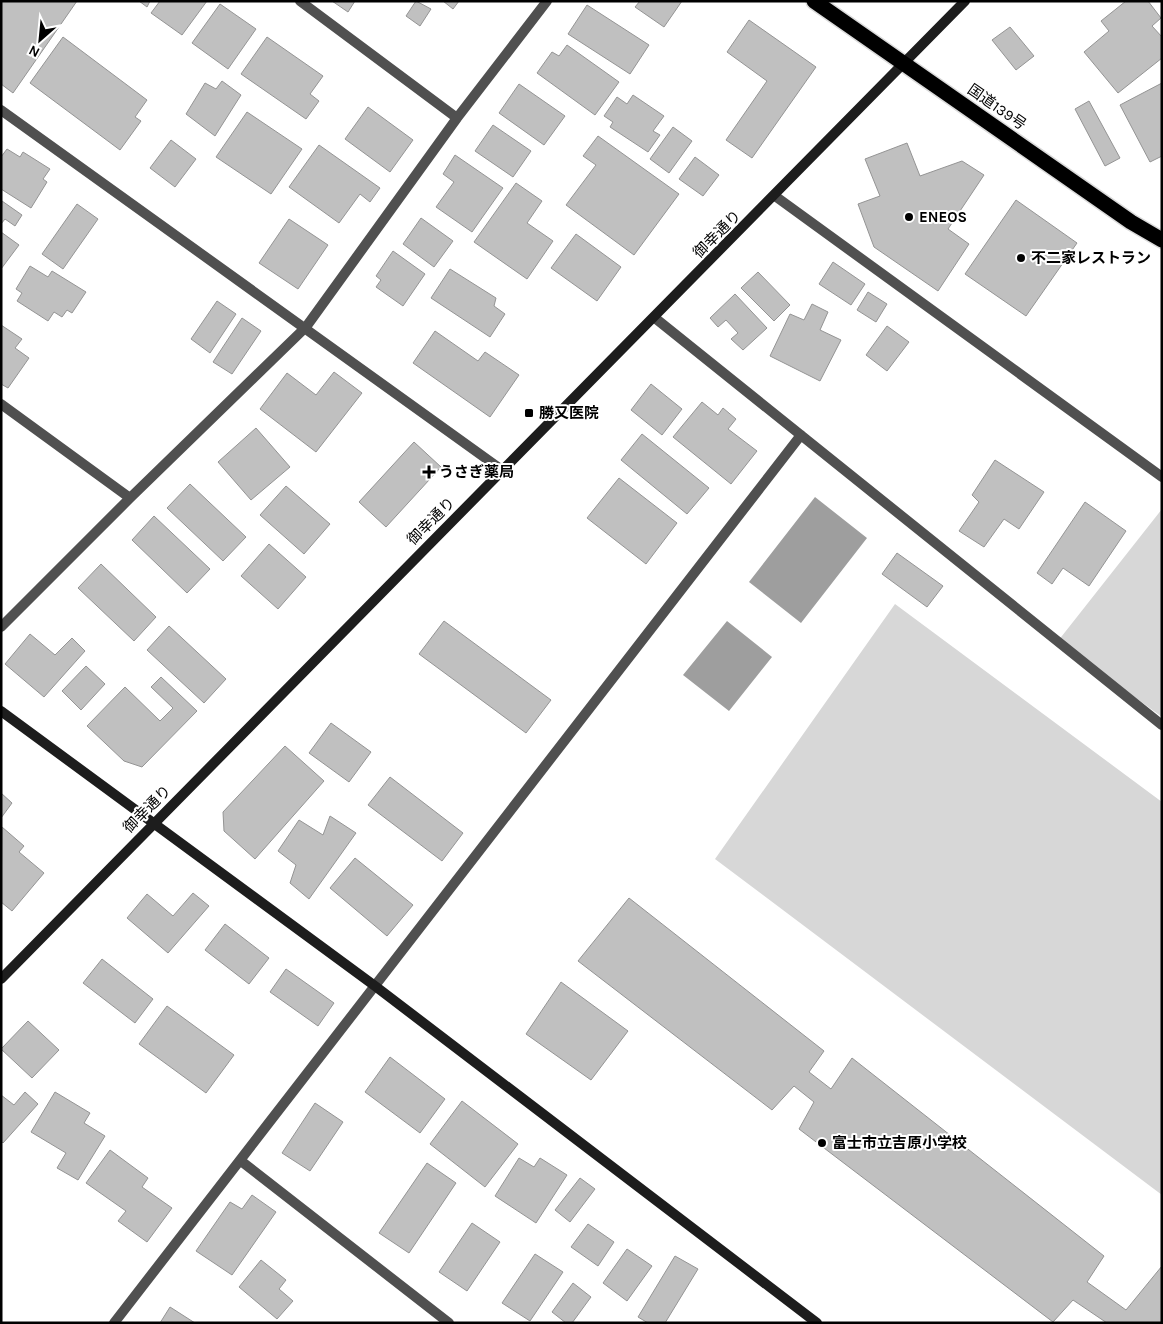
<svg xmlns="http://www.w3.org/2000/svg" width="1163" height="1324" viewBox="0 0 1163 1324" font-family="Karla,'Noto Sans JP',sans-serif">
<rect width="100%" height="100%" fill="#fff"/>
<!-- green -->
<path fill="#d7d7d7" d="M 1162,509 L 1162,717 L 1058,641 Z
M 895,604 L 1162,802 L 1162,1195 L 715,859 Z"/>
<!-- water -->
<path fill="#9e9e9e" d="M 815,497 L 867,538 L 801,623 L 749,582 Z
M 727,621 L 772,657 L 729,711 L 683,675 Z"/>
<!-- building -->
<path fill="#c0c0c0" stroke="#949494" d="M 1,1 L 77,1 L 13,93 L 1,84 Z
M 139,1 L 150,1 L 147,7 Z
M 160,1 L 207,1 L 182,35 L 151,13 Z
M 332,1 L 355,1 L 348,12 Z
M 416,1 L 431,9 L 420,26 L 406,16 Z
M 443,1 L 459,1 L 453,9 Z
M 640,1 L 682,1 L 664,27 L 635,7 Z
M 1126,1 L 1148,1 L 1161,18 L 1152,26 L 1162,37 L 1162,58 L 1118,93 L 1084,52 L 1109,31 L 1101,21 Z
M 220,4 L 256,29 L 228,69 L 192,43 Z
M 587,5 L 649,45 L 630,74 L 568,34 Z
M 749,20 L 816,67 L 752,158 L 726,140 L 767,81 L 727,52 Z
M 1010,27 L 1034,56 L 1016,70 L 992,40 Z
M 63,37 L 147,100 L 135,117 L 141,121 L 120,150 L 30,83 Z
M 267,37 L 323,76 L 310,94 L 319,101 L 306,119 L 241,74 Z
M 567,45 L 619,82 L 595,115 L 537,73 L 552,52 L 559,56 Z
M 222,81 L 241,95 L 215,136 L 186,114 L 205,83 L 216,89 Z
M 1162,83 L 1162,156 L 1150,162 L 1120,105 Z
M 519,84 L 565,116 L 544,145 L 499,113 Z
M 633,95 L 664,116 L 653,131 L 660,135 L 648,152 L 610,127 L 613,122 L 604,116 L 617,97 L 627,104 Z
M 1089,101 L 1120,158 L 1105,166 L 1075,109 Z
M 368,107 L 413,140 L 390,172 L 345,139 Z
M 247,112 L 302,149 L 271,194 L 216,157 Z
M 493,125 L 531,151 L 513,177 L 475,151 Z
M 673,127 L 692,141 L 669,173 L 650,159 Z
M 598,136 L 679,194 L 634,255 L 566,205 L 596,165 L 583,156 Z
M 171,140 L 196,159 L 175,187 L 150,168 Z
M 907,143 L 920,176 L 962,161 L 984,175 L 948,229 L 969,244 L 938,291 L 874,247 L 858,204 L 880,196 L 865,159 Z
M 319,145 L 380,188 L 370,202 L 360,194 L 339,223 L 289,187 Z
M 7,149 L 20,157 L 23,152 L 50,169 L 43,179 L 47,182 L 31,208 L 1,189 L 1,157 Z
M 455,155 L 503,188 L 472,232 L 436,207 L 454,182 L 443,174 Z
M 695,157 L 719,175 L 703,196 L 679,179 Z
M 516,183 L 542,201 L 527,223 L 553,241 L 527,279 L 474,242 Z
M 1016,200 L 1077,243 L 1026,316 L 965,274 Z
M 2,201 L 22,215 L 15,226 L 5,219 L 1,224 Z
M 77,204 L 98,219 L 63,269 L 42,254 Z
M 421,218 L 453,241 L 434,267 L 403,244 Z
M 289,219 L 328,245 L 298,289 L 259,263 Z
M 1,232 L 19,245 L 1,269 Z
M 576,234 L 621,267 L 597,301 L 551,268 Z
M 393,251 L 425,274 L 403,306 L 376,287 L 381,280 L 376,276 Z
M 833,262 L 865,284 L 851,305 L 819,284 Z
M 30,266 L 48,277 L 52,271 L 86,292 L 72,313 L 67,310 L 62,317 L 54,312 L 48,321 L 17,301 L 22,293 L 16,289 Z
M 450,269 L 496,298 L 494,306 L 505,314 L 490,337 L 431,298 Z
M 758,272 L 790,305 L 774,321 L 741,288 Z
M 868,292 L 887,304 L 876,322 L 857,310 Z
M 735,294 L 767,328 L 743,350 L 731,339 L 738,333 L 726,320 L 718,327 L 710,318 Z
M 217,301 L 236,314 L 210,353 L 191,339 Z
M 812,304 L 828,312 L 820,330 L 841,340 L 820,381 L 770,356 L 790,314 L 804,320 Z
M 242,318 L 261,331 L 232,374 L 213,362 Z
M 1,325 L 22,339 L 15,348 L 29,358 L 8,388 L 1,384 Z
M 887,326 L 909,342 L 887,371 L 866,355 Z
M 435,331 L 478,361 L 485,352 L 519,375 L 490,417 L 413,363 Z
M 334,372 L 362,393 L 316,452 L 260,409 L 287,373 L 316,395 Z
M 651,384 L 682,409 L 662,435 L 631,410 Z
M 702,402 L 718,415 L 723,408 L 736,419 L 728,429 L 757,451 L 731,484 L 673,437 Z
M 256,428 L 290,467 L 251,500 L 218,462 Z
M 642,434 L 709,488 L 687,514 L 621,460 Z
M 414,442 L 441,467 L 386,527 L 359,502 Z
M 995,460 L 1044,492 L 1019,529 L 1004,519 L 984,547 L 959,531 L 979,502 L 972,495 Z
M 619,478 L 677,523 L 646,564 L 587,518 Z
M 190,484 L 246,537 L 223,561 L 167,508 Z
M 286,486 L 330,524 L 304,554 L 260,515 Z
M 1085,502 L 1126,531 L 1089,586 L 1063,568 L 1052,584 L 1037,573 Z
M 154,516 L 210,569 L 187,593 L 132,540 Z
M 269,544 L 306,577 L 278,609 L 241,576 Z
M 897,553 L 943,586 L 927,607 L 882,574 Z
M 101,564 L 156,617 L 134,641 L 78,588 Z
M 444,621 L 551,700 L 526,733 L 419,654 Z
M 169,626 L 226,679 L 204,703 L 147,650 Z
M 30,634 L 55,655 L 72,638 L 85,651 L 44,697 L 5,664 Z
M 86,666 L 105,684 L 81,710 L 62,691 Z
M 161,677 L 197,711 L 142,767 L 124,761 L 87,726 L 125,687 L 160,721 L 173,708 L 151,687 Z
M 331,723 L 371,752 L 349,782 L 309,753 Z
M 285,746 L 324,781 L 255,859 L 224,831 L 223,812 Z
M 390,777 L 463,833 L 442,861 L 368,805 Z
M 1,793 L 12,803 L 1,818 Z
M 330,816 L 356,833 L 309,899 L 290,883 L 296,865 L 278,851 L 299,820 L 323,835 Z
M 2,827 L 24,846 L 19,852 L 44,873 L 12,911 L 1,902 Z
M 355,858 L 413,905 L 387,936 L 330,888 Z
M 193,893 L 209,906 L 168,953 L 127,918 L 147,894 L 173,916 Z
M 629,898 L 824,1051 L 809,1072 L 831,1089 L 852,1058 L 1104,1256 L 1087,1282 L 1126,1310 L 1162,1266 L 1162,1323 L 1107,1323 L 1073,1300 L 1053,1322 L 799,1129 L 814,1102 L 794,1086 L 772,1110 L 578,961 Z
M 225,924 L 269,958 L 249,984 L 205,950 Z
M 102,959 L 153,999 L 135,1023 L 83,983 Z
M 286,969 L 334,1003 L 318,1026 L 270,992 Z
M 561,982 L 628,1031 L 591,1080 L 526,1034 Z
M 167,1006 L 234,1055 L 206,1093 L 139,1044 Z
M 28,1021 L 59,1050 L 32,1078 L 1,1049 Z
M 390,1057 L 445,1099 L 420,1133 L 365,1092 Z
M 25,1092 L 38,1104 L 3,1143 L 1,1141 L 1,1095 L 14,1105 Z
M 55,1092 L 90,1113 L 84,1123 L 105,1136 L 78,1180 L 57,1168 L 66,1153 L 31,1132 Z
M 462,1101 L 518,1144 L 485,1187 L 430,1144 Z
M 315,1103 L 343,1122 L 310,1171 L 282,1153 Z
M 110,1150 L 148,1178 L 142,1187 L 172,1208 L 147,1242 L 118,1221 L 126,1211 L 86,1183 Z
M 519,1158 L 534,1167 L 540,1158 L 567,1175 L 536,1223 L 495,1196 Z
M 427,1163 L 456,1183 L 409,1253 L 379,1233 Z
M 580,1178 L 595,1189 L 570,1222 L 555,1210 Z
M 252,1195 L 276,1212 L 232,1275 L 196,1251 L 230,1202 L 242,1209 Z
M 472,1223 L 500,1242 L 467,1291 L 439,1272 Z
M 588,1224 L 614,1242 L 598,1266 L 571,1247 Z
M 627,1249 L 652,1266 L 627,1301 L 603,1283 Z
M 535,1254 L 563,1272 L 530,1321 L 502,1303 Z
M 675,1256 L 698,1269 L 665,1323 L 648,1323 L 638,1317 Z
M 261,1260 L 286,1280 L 279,1289 L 293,1301 L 277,1319 L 239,1287 Z
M 573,1283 L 591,1297 L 572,1323 L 566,1323 L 552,1312 Z
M 170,1307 L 195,1323 L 160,1323 Z"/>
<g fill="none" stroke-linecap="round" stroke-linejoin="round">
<defs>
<path id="highway" d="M 814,1 L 1131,222 L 1162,240"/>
</defs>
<!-- highway casing -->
<use href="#highway" stroke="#dbdbdb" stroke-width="18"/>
<!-- street -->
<path stroke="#505050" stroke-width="10" d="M 300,1 L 457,118
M 1,110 L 502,470
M 775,196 L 1162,477
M 655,318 L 1162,725
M 1,404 L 130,498
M 1,627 L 130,498 L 306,327 L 457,118 L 547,1
M 241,1161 L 449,1323
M 114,1323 L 801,435"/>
<!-- secondary -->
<path stroke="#1d1d1d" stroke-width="10" d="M 1,711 L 375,986 L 817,1323
M 1,979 L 965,1"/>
<!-- highway -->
<use href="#highway" stroke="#000" stroke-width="15"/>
</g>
<!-- markers -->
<g fill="#000" stroke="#fff" stroke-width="2">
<circle cx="909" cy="217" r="5"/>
<circle cx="1021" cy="258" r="5"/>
<rect x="524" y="408" width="10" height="10" rx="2.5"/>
<path d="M426.5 464.5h5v5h5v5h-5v5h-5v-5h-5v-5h5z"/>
<circle cx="822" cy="1143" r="5"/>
</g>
<g text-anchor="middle" stroke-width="4" stroke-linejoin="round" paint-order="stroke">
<!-- street labels -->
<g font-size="15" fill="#000" stroke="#fff">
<text transform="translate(997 107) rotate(35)" y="5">国道139号</text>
<text transform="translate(717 234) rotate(-45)" y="5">御幸通り</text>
<text transform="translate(431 521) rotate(-45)" y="5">御幸通り</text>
<text transform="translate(147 809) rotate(-45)" y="5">御幸通り</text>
</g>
<!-- poi labels -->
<g font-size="15" font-weight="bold" fill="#000" stroke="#fff" text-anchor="start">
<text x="919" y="222">ENEOS</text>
<text x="1031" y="263">不二家レストラン</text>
<text x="539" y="418">勝又医院</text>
<text x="439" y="477">うさぎ薬局</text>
<text x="832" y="1148">富士市立吉原小学校</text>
</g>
</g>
<!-- border -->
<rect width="1163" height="1324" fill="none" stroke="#000000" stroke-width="5"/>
<!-- north arrow -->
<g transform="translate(40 40) rotate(207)" stroke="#ffffff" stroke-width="4" paint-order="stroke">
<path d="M0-4L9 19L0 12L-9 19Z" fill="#000000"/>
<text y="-8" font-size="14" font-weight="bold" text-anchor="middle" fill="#000000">N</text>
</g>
</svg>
